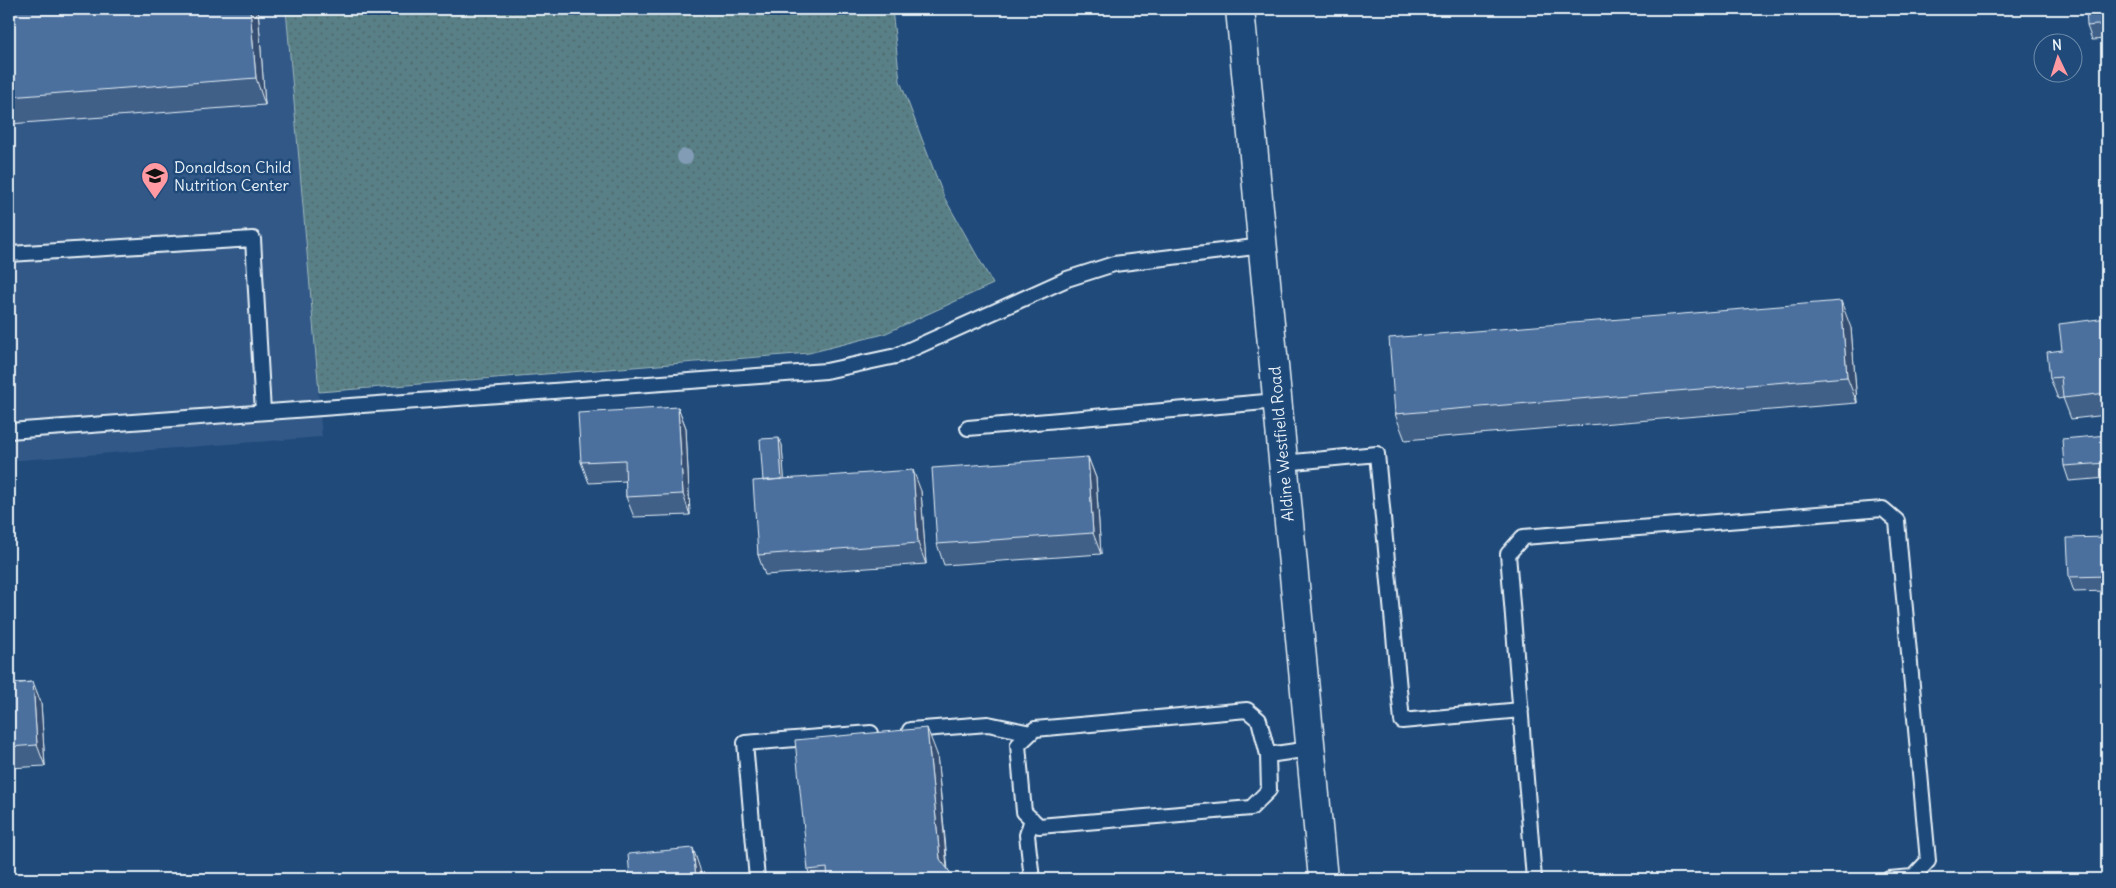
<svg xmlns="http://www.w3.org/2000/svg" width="2116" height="888" viewBox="0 0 2116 888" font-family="Delius,sans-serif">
<defs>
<pattern id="green-dots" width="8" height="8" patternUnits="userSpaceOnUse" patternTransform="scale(1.25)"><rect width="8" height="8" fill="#598086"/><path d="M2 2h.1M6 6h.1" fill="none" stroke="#50676b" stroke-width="1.8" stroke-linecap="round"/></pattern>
</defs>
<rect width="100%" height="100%" fill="#1f4a7a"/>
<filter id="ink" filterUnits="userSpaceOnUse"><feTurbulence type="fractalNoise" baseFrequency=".02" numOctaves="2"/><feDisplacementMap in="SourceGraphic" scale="10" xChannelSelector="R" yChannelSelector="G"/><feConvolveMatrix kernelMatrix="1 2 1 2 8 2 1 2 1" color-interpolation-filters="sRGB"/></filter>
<g filter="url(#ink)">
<!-- built -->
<path fill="#305887" d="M 9,9 L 286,9 L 322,437 L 9,461 Z"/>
<!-- green -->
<path fill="url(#green-dots)" stroke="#a0b8bf" d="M 286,9 L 892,9 L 900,81 L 944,197 L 993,284 L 884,334 L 809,353 L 319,392 Z"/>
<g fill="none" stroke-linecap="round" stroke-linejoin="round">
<defs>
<path id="service" d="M 9,254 L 253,239 L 263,412
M 968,428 L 1277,401
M 9,431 L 826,371 L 896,356 L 1067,279 L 1114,264 L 1263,246
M 1283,463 L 1377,454 L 1402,721 L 1521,710
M 1247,710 L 1259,720 L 1268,755 L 1269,790 L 1251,808 L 1039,826 L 1024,812 L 1018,745 L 1035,729 Z
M 910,730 L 988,724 L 1031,733
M 1268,755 L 1310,749
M 1032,819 L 1027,835 L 1032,879
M 757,879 L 745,743 L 871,733
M 1534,879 L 1508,554 L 1523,537 L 1883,509 L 1897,521 L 1928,861 L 1913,877 L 1889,879"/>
<path id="secondary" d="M 1240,9 L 1323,879"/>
</defs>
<!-- service casing -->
<use href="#service" stroke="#e8f1f8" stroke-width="18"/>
<!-- secondary casing -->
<use href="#secondary" stroke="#e8f1f8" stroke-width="31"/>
<!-- service -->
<use href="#service" stroke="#1f4a7a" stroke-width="14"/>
<!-- secondary -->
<use href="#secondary" stroke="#1f4a7a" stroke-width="28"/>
</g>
<!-- trees -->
<circle fill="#829cb6" cx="685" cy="157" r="8"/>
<!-- wall -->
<path fill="#406088" stroke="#e8f1f8" d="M 9,9 L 258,9 L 265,105 L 9,124 Z
M 2107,9 L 2107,39 L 2092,40 L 2087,26 Z
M 2107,318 L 2107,415 L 2071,419 L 2063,398 L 2058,399 L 2050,378 L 2062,350 Z
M 1851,328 L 1857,403 L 1405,440 L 1395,414 Z
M 678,407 L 686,428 L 690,515 L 634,517 L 626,497 L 626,481 L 589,483 L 581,462 Z
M 2107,435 L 2107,478 L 2069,481 L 2064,466 Z
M 782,445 L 784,479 L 921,491 L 926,564 L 765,575 L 758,555 L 763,480 Z
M 1088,457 L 1096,478 L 1101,554 L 944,565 L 937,544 Z
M 2105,537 L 2107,541 L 2107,591 L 2074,592 L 2069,577 Z
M 9,675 L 10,675 L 13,683 L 33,682 L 41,703 L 45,766 L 9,768 Z
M 937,754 L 948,870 L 955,879 L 811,879 L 808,870 Z"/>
<!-- shaded-wall -->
<path fill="#344e6f" stroke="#e8f1f8" d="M 250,9 L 258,9 L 265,105 L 256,78 Z
M 1841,301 L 1851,328 L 1857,403 L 1847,377 Z
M 678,407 L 686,428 L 690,515 L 683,494 Z
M 779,438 L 782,445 L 785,489 L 782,482 Z
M 1088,457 L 1096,478 L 1101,554 L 1093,533 Z
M 913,470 L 921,491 L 926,564 L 918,543 Z
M 2105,537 L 2107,541 L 2107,575 Z
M 10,675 L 18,696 L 10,684 Z
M 33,682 L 41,703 L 45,766 L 37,745 Z
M 927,728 L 937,754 L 948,879 L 940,859 Z
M 693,848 L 700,869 L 701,879 L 696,879 Z"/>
<!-- building -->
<path fill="#4b709e" stroke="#e8f1f8" d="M 9,9 L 250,9 L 256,78 L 9,97 Z
M 2086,9 L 2107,9 L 2107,24 L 2087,26 Z
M 2104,236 L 2107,236 L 2107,296 Z
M 1841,301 L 1847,377 L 1395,414 L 1389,338 Z
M 2107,318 L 2107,393 L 2063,398 L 2061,377 L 2050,378 L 2047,352 L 2062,350 L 2059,324 Z
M 678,407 L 683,494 L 626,497 L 625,460 L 581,462 L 578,413 Z
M 2107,435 L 2107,463 L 2064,466 L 2062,439 Z
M 779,438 L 782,479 L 763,481 L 760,439 Z
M 1088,457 L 1093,533 L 937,544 L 932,468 Z
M 913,470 L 918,543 L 758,555 L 753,481 Z
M 2105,537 L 2107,576 L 2069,577 L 2067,538 Z
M 9,675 L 10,675 L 10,684 L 33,682 L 37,745 L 9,747 Z
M 927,728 L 940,859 L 955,879 L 828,879 L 827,868 L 808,870 L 795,740 Z
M 693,848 L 696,879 L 630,879 L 628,854 Z"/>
</g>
<!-- icons -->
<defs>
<symbol id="school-pin" viewBox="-11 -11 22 30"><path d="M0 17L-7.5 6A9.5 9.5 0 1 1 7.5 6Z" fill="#ff9aa2" stroke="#1f4a7a"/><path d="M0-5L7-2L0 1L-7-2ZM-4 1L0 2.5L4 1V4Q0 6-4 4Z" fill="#111"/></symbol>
</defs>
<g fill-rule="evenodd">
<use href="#school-pin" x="139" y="160" width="32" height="43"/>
</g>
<g text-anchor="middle" stroke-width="5" stroke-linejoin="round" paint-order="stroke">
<!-- poi labels -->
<g font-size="16" fill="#e8f1f8" stroke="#1f4a7a" text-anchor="start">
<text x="174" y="173">Donaldson Child<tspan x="174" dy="18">Nutrition Center</tspan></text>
</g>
<!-- street labels -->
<g font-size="16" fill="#e8f1f8" stroke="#1f4a7a">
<text transform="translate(1281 444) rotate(-95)" y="6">Aldine Westfield Road</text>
</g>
</g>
<!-- margin -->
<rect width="2116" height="888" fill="none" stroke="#1f4a7a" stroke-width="30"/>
<rect x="15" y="15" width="2086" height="858" fill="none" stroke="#e8f1f8" stroke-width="2" filter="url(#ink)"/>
<!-- north arrow -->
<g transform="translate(2058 58) rotate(356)"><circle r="24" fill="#1f4a7a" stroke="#6f8dac"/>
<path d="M0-4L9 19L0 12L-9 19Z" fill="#ff9aa2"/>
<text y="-8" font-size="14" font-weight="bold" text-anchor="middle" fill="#e8f1f8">N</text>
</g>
</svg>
